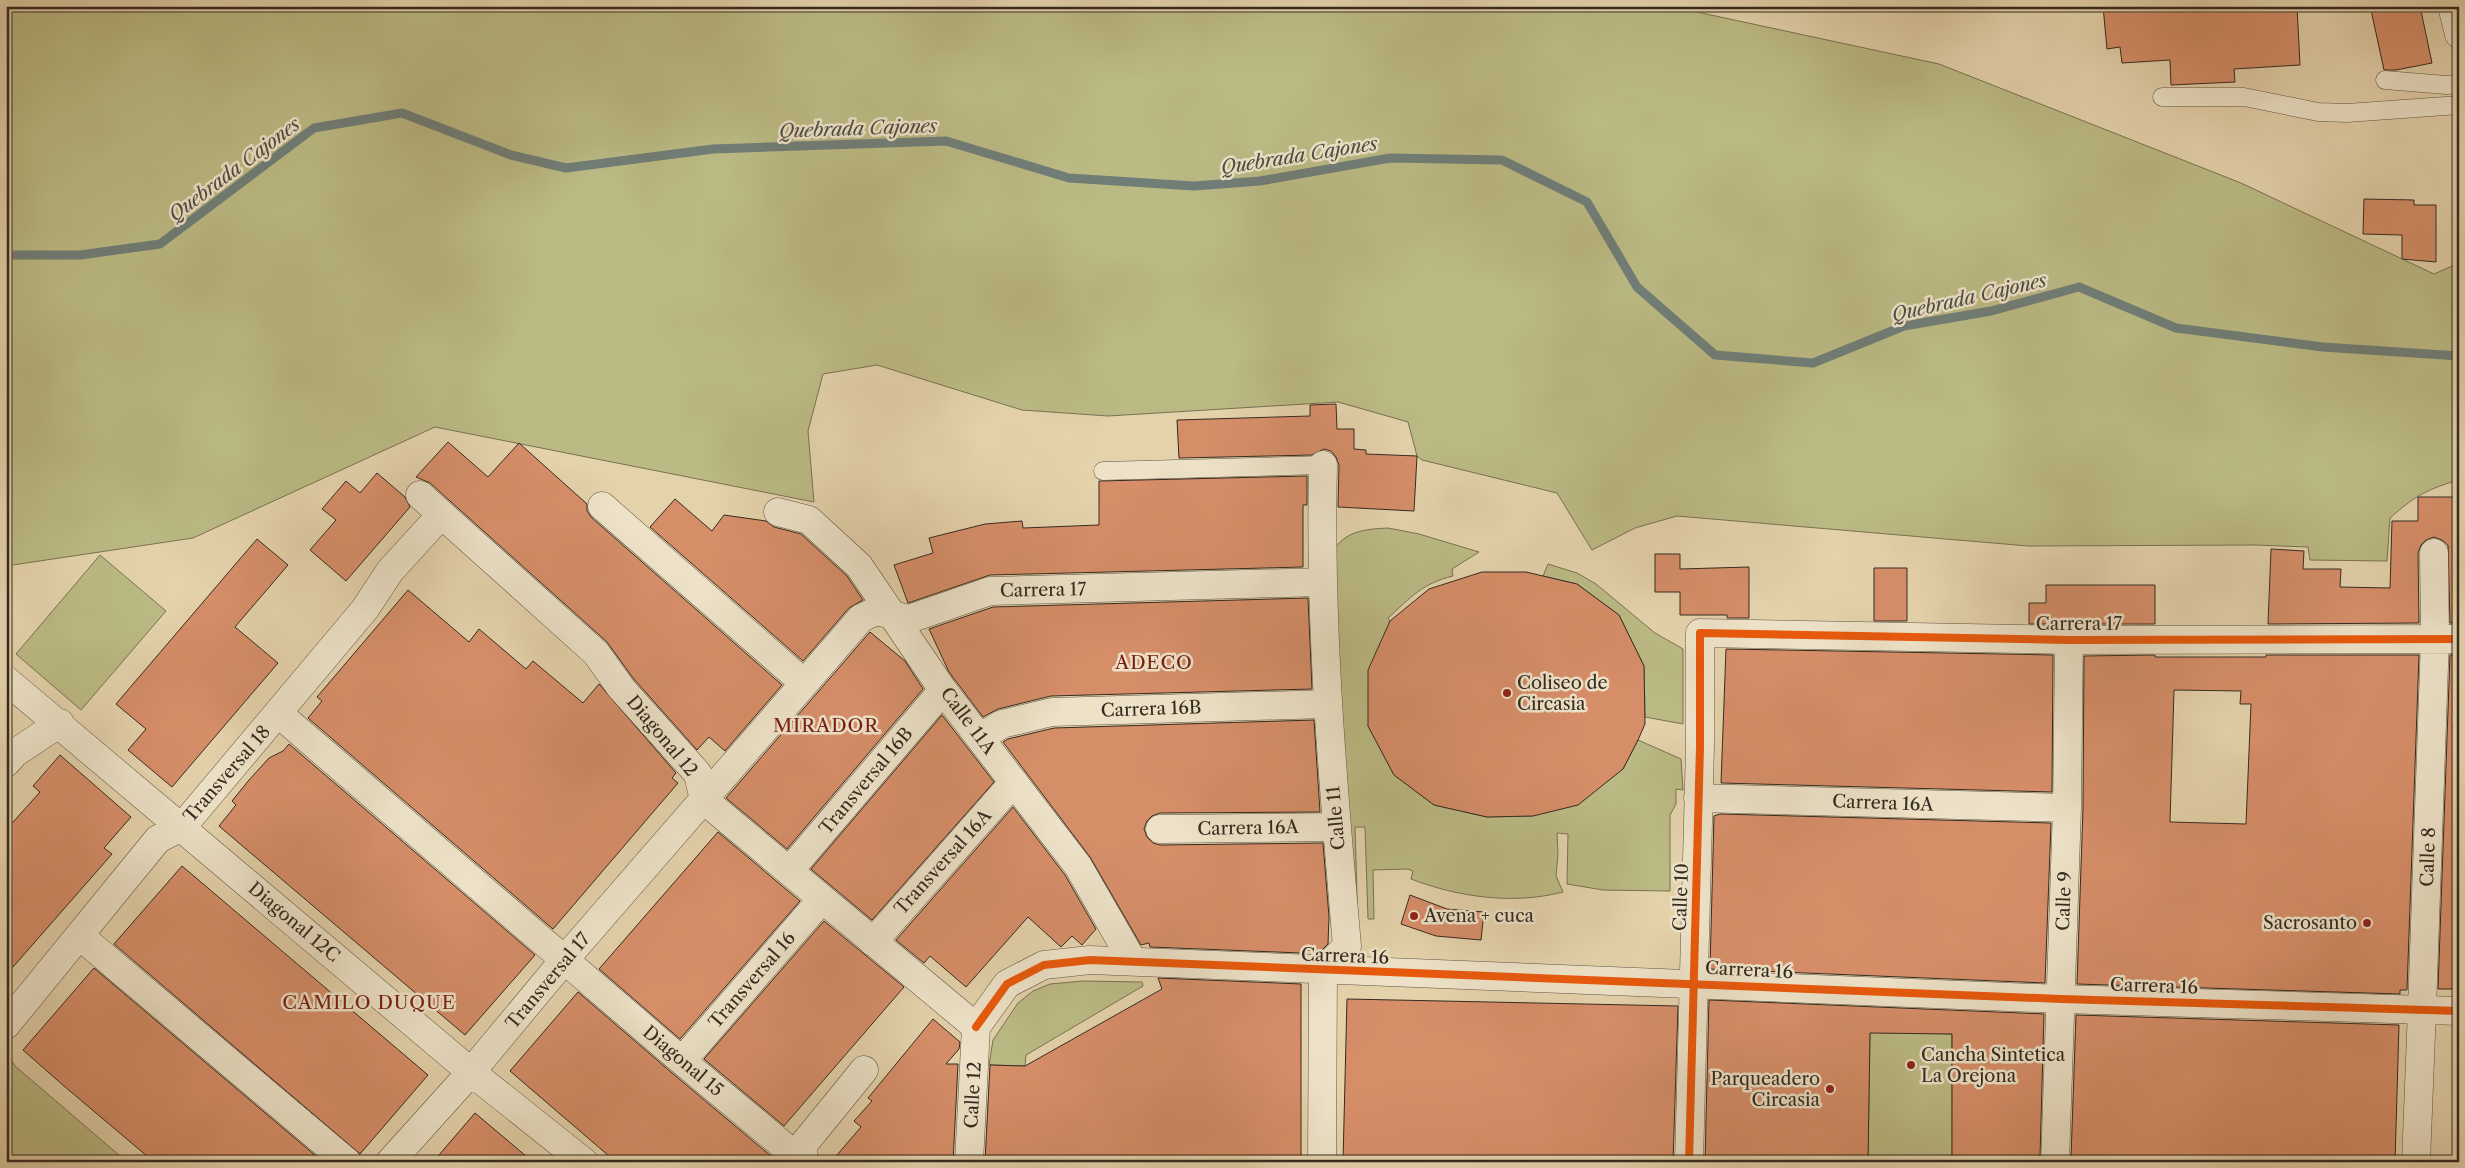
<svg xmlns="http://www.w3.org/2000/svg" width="2465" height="1168" viewBox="0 0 2465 1168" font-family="'Libre Caslon Text',serif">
<rect width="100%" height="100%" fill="#e4d2ab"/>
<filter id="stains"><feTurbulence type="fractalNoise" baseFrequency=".004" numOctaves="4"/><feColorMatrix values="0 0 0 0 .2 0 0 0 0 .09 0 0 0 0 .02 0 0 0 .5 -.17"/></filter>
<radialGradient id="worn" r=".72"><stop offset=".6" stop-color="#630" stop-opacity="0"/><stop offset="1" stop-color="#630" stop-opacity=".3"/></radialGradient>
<!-- green -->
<path fill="#bbba84" stroke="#787252" d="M 6,6 L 1669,6 L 1939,64 L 2241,183 L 2434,274 L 2459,263 L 2459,480 C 2427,489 2415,496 2390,518 L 2387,561 L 2310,560 L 2308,547 L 2256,545 L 2028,546 L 1677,516 L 1635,528 L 1592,550 L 1557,493 L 1422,460 L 1417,456 L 1408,422 L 1338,402 L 1108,416 L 1022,410 L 877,365 L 823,374 L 808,431 L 814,502 L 435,427 L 193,538 L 6,566 Z
M 1388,528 L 1419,534 L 1479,552 L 1452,569 L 1453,576 C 1423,583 1411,597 1388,618 L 1390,621 L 1368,726 L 1394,775 L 1434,805 L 1487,817 L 1533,816 L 1623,769 L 1638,740 L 1681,759 L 1683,790 L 1676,789 L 1676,804 L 1670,815 L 1670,891 L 1603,890 L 1567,884 L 1568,834 L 1557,833 L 1558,854 L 1556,876 L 1563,892 C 1513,905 1458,897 1411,879 L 1413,871 L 1408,869 L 1373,870 L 1374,919 L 1368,919 L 1365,827 L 1355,827 L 1358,930 L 1338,704 L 1336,547 C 1348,530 1369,529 1388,528 Z
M 100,555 L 166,611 L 81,710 L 16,654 Z
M 1548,564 L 1577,573 L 1596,584 L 1655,633 L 1683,649 L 1683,724 L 1645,717 L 1644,666 L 1619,615 L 1577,584 L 1543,576 Z
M 1083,981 L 1142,982 L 1143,986 L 1026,1055 L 1025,1066 L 989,1065 L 993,1040 L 1018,1003 L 1033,991 L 1050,984 Z
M 1870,1032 L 1952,1034 L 1952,1162 L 1868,1162 Z
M 6,1051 L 15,1066 L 127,1162 L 6,1162 Z"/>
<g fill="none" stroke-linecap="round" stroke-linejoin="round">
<!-- stream -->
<path stroke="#707e78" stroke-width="9" d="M 6,255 L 80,255 L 160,244 L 314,128 L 402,113 L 511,155 L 566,168 L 713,149 L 946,141 L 1069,178 L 1194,186 L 1260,181 L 1390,158 L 1502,160 L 1587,202 L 1637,287 L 1715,355 L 1813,363 L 1904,326 L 1991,311 L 2079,287 L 2176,328 L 2323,347 L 2459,356"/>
</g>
<!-- building -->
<path fill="#d68e69" stroke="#342a20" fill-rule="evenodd" d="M 2103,6 L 2297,6 L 2300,65 L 2234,69 L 2235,82 L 2171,85 L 2170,60 L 2122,63 L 2120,47 L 2107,49 Z
M 2388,6 L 2420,6 L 2432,63 L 2396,70 L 2384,70 L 2371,10 Z
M 2364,199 L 2414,200 L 2414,205 L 2436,205 L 2436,262 L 2402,259 L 2402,235 L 2363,234 Z
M 1336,404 L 1337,429 L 1354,429 L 1354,449 L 1366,450 L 1366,454 L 1417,456 L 1414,511 L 1338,507 L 1339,465 L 1336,457 L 1331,451 L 1324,449 L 1312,455 L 1179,458 L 1177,420 L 1310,416 L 1310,405 Z
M 448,442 L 488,477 L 519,443 L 587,504 L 587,511 L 592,518 L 782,685 L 725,751 L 709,737 L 697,750 L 633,678 L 607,642 L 430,483 L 416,477 Z
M 377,473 L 405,497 L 410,507 L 346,581 L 310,550 L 336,520 L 322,509 L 346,481 L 360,493 Z
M 1307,476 L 1307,505 L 1303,505 L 1303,567 L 990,575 L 908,603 L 894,565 L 933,553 L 929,538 L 985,524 L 1022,521 L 1023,528 L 1099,525 L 1099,481 Z
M 2418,497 L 2459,497 L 2459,623 L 2450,623 L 2448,545 L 2442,540 L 2434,537 L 2426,540 L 2421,545 L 2418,553 L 2419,623 L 2268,624 L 2271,549 L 2304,551 L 2303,569 L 2341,569 L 2340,587 L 2390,588 L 2392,521 L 2418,521 Z
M 675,499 L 712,531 L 724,515 L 766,521 L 774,527 L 801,534 L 847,576 L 863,600 L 849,608 L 803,661 L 650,527 Z
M 257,539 L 288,565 L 235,627 L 278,663 L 172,787 L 128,750 L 146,729 L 116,704 Z
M 1655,554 L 1680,554 L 1680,569 L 1749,567 L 1749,618 L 1727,618 L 1727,615 L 1680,615 L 1680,592 L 1655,592 Z
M 1874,568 L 1907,568 L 1907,621 L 1874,621 Z
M 1482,572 L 1526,572 L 1577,584 L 1619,615 L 1644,666 L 1645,724 L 1638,740 L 1623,769 L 1578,805 L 1533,816 L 1487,817 L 1434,805 L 1394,775 L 1368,726 L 1368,670 L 1390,621 L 1429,589 Z
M 2046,585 L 2155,585 L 2155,624 L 2029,624 L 2029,603 L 2046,603 Z
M 408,590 L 469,642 L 479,629 L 526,669 L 533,661 L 583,703 L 599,684 L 676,773 L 672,778 L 678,783 L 553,929 L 308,718 L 322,701 L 317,697 Z
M 1308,598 L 1312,689 L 1051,696 L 998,709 L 983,717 L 949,672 L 929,629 L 993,607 Z
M 870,632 L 905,661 L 923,689 L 787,849 L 726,798 Z
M 1726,649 L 2053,655 L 2052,792 L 1721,783 Z
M 2155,655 L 2155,657 L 2266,657 L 2266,655 L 2419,655 L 2407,990 L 2400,990 L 2400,994 L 2077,984 L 2083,808 L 2084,656 ZM 2174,690 L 2241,691 L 2240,704 L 2251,704 L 2246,824 L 2170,822 Z
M 2450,655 L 2459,655 L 2459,989 L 2438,989 Z
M 942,715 L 994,782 L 872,920 L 811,869 Z
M 1314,720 L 1320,812 L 1160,813 L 1152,816 L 1147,821 L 1144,829 L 1147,837 L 1153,843 L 1160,845 L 1323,843 L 1329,917 L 1328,944 L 1321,951 L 1301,950 L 1301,953 L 1150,947 L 1149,943 L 1141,945 L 1090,857 L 1003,742 L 1008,739 L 1054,728 Z
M 289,744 L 535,955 L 465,1035 L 219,826 L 236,805 L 232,801 L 249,780 L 269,758 L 283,751 Z
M 60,755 L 131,817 L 104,848 L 112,854 L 6,975 L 6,830 L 40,792 L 33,786 Z
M 1013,807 L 1065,875 L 1096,929 L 1082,945 L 1072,936 L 1061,947 L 1028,917 L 966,987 L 930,956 L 924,963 L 896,940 Z
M 1720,814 L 2051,823 L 2045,983 L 1710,969 L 1714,816 Z
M 718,832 L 800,901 L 680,1039 L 599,969 Z
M 182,866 L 428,1075 L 360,1154 L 114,944 Z
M 1410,895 L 1447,909 L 1484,912 L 1481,940 L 1436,936 L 1401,924 Z
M 824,921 L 904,987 L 784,1126 L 704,1059 Z
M 94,968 L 323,1162 L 154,1162 L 64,1086 L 23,1050 Z
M 1158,978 L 1301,984 L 1301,1162 L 985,1162 L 990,1065 L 1025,1066 L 1162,989 Z
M 578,992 L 672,1073 L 778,1162 L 616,1162 L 510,1071 Z
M 1347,999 L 1678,1006 L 1673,1162 L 1343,1162 Z
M 1709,1000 L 2044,1014 L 2040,1156 L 2037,1156 L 2037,1162 L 1952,1162 L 1952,1034 L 1870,1033 L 1868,1162 L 1705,1162 Z
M 2076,1015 L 2399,1025 L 2395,1162 L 2146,1162 L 2071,1158 Z
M 933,1019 L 960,1042 L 959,1049 L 946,1064 L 958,1064 L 953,1162 L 831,1162 L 861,1127 L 854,1121 L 872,1101 L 868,1098 Z
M 475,1113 L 533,1162 L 433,1162 Z"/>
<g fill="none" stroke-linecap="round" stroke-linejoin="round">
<defs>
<path id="service" d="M 2385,80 L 2446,85 L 2459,84
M 2162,97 L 2244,97 L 2318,112 L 2347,113 L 2459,105
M 1103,471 L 1323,465"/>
<path id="minor" d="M 2452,6 L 2459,34
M 420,495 L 596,653 L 621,688 L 698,774 L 704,800 L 976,1027
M 602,506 L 804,683
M 778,512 L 809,520 L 859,566 L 943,690 L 1078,866 L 1132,960
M 6,680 L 471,1072 L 584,1162
M 279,714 L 682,1061 L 803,1162
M 981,737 L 1002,724 L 1052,712 L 1327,704
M 6,763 L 15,753 L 60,723
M 1698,798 L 2067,808
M 1160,829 L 1336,827
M 789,871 L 943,690
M 80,936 L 347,1162
M 873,942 L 1014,782
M 2422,1009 L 2435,638 L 2434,553
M 6,1025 L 158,839 L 182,827 L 365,609 L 390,571 L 441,515
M 682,1061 L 822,899
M 390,1162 L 471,1072 L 565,959 L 861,618 L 876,611 L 909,619 L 990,591 L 1322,582
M 803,1162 L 803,1145 L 864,1070
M 1322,1162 L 1323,971 L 1347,946 C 1333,785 1319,626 1323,465
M 1689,1162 L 1700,747 L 1700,633 L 2069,640 L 2459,639
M 2055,1162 L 2067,808 L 2069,640"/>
<path id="tertiary" d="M 969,1162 L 976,1027 L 1007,984 L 1044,965 L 1090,960 L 2061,999 L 2459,1011
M 2416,1162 L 2422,1009"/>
</defs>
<!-- service casing -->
<use href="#service" stroke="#605443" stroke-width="19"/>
<!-- minor casing -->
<use href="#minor" stroke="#605443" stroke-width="29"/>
<!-- tertiary casing -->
<use href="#tertiary" stroke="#605443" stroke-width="29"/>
<!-- service -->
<use href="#service" stroke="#ede2c8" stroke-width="18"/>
<!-- minor -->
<use href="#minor" stroke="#ede2c8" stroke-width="28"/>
<!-- tertiary -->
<use href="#tertiary" stroke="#ede2c8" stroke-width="28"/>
<defs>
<path id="cycleway" d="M 976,1027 L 1007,984 L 1044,965 L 1090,960 L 2061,999 L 2459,1011
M 1689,1162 L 1700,747 L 1700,633 L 2069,640 L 2459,639"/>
</defs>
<!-- cycleway casing -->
<use href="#cycleway" stroke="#ede2c8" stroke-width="11"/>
<!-- cycleway -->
<use href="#cycleway" stroke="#e8590c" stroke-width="8"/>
</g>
<!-- markers -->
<g fill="#8f2418" stroke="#ede2c8" stroke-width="2">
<circle cx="1507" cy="693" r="5"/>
<circle cx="1414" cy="916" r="5"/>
<circle cx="2367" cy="923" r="5"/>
<circle cx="1911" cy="1065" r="5"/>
<circle cx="1830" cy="1089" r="5"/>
</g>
<g text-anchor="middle" stroke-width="5" stroke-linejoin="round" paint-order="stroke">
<!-- street labels -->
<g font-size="18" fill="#342a20" stroke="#ede2c8">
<text transform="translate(1043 590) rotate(-1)" y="6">Carrera 17</text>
<text x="2079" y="630">Carrera 17</text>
<text transform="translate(1151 709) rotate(-2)" y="6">Carrera 16B</text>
<text transform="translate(968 721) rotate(53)" y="6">Calle 11A</text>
<text transform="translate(662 736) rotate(50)" y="6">Diagonal 12</text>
<text transform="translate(227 774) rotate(-49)" y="6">Transversal 18</text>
<text transform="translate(866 781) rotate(-50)" y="6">Transversal 16B</text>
<text transform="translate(1883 803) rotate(2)" y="6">Carrera 16A</text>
<text transform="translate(1336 818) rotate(-95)" y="6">Calle 11</text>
<text transform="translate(1248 828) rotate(-1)" y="6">Carrera 16A</text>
<text transform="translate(2428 857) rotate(-88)" y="6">Calle 8</text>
<text transform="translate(943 862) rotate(-48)" y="6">Transversal 16A</text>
<text transform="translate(1681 897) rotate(-88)" y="6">Calle 10</text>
<text transform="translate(2064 901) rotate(-88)" y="6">Calle 9</text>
<text transform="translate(294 922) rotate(40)" y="6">Diagonal 12C</text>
<text transform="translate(1345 956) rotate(2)" y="6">Carrera 16</text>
<text transform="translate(1749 970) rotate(3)" y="6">Carrera 16</text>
<text transform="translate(752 980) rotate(-49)" y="6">Transversal 16</text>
<text transform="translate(548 981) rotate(-50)" y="6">Transversal 17</text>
<text transform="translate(2154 986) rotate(2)" y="6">Carrera 16</text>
<text transform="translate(683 1061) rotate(40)" y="6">Diagonal 15</text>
<text transform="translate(973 1095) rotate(-87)" y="6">Calle 12</text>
</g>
<!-- poi labels -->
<g font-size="18" fill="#342a20" stroke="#ede2c8" text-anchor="start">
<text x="1517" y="689">Coliseo de<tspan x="1517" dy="21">Circasia</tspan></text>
<text x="1424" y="922">Avena + cuca</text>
<text x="2357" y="929" text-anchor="end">Sacrosanto</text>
<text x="1921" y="1061">Cancha Sintetica<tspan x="1921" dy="21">La Orejona</tspan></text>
<text x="1820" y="1085" text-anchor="end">Parqueadero<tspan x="1820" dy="21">Circasia</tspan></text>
</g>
<!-- water labels -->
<g font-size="19" font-style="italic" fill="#4d4d44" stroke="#ede2c8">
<text transform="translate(858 128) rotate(-2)" y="7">Quebrada Cajones</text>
<text transform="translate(1299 155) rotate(-9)" y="7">Quebrada Cajones</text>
<text transform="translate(234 169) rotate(-37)" y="7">Quebrada Cajones</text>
<text transform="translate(1969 297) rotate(-13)" y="7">Quebrada Cajones</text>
</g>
<!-- neighbourhood labels -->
<g font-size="19" letter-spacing="1" fill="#7a1f14" stroke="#ede2c8">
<text x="1154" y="669">ADECO</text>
<text x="826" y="732">MIRADOR</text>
<text x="369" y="1009">CAMILO DUQUE</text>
</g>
</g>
<!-- margin -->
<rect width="2465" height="1168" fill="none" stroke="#e4d2ab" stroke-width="25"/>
<rect x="8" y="8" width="2450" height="1153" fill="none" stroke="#342a20" stroke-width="2.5"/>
<rect x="12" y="12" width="2440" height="1143" fill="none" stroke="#342a20"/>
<rect width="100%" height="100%" filter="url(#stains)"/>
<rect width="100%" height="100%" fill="url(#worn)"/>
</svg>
